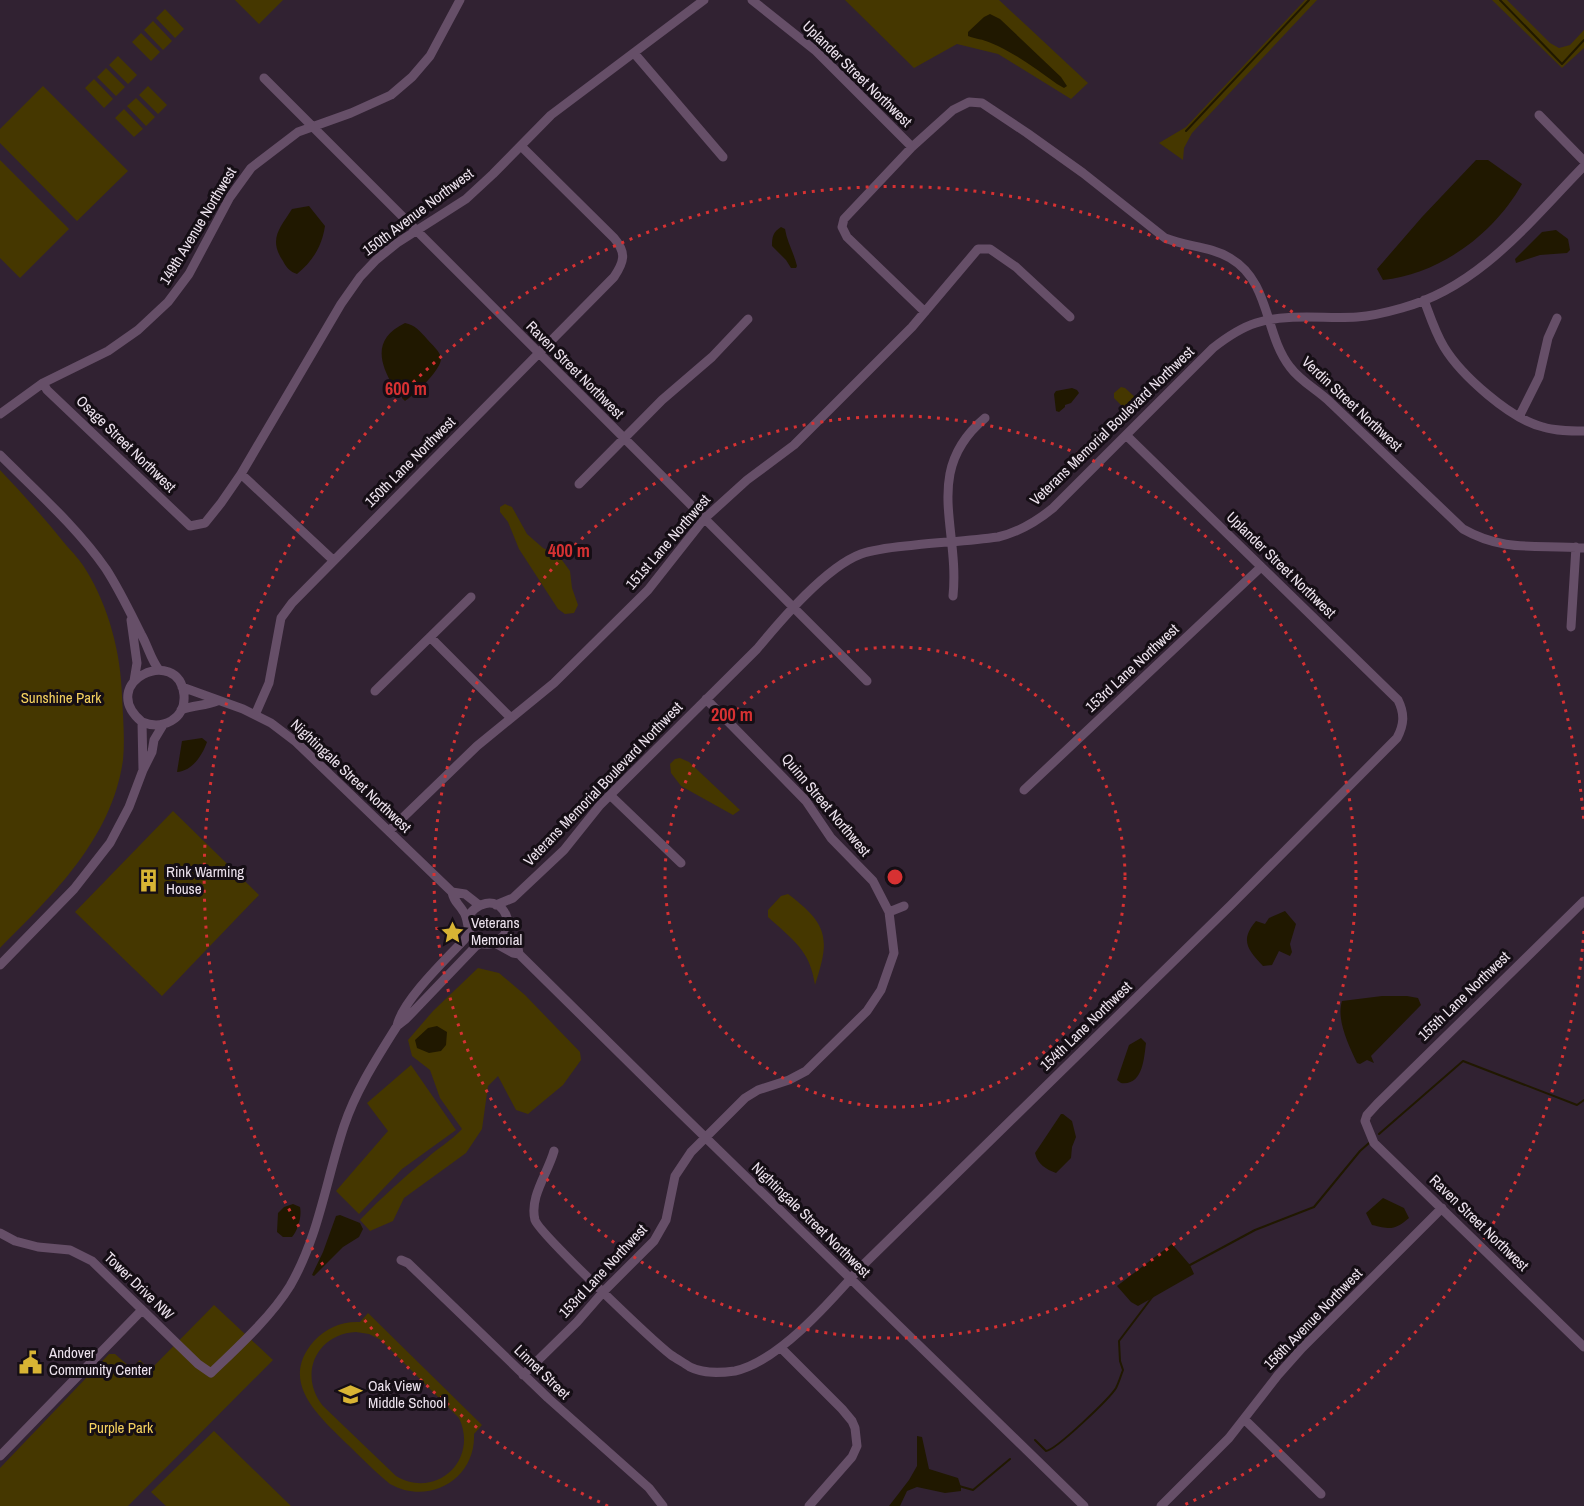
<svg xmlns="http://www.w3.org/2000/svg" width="1584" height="1506" viewBox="0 0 1584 1506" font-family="'Archivo Narrow',sans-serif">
<rect width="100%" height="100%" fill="#312232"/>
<!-- green -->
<path fill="#453700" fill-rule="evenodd" d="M 235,0 L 283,0 L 259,24 Z
M 845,0 L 999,0 L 1088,83 L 1071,99 L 998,54 L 957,44 L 914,68 Z
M 1305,0 L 1317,0 L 1192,133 L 1184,148 L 1183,160 L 1159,143 L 1186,127 Z
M 1492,0 L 1507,0 L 1550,43 L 1559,48 L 1570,45 L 1584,30 L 1584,48 L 1562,68 Z
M 165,9 L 184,29 L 175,38 L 156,18 Z
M 153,21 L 172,41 L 163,50 L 144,30 Z
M 141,33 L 160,52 L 151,61 L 132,42 Z
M 118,56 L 137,75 L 128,84 L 109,65 Z
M 106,68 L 125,87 L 116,96 L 97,77 Z
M 94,79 L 113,99 L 104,108 L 85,88 Z
M 43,86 L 128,171 L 77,221 L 0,143 L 0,129 Z
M 148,86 L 167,105 L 158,114 L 139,95 Z
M 136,98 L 155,117 L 146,126 L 127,106 Z
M 124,109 L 143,129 L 134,137 L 115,118 Z
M 0,160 L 69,229 L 20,278 L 0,258 Z
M 1121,387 L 1125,388 L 1136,398 L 1143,401 L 1137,402 L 1129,413 L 1114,398 L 1114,393 Z
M 0,470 C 23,494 45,519 66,545 C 73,553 81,561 86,570 C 109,607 121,654 122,696 C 123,717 125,740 123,760 C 112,838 53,895 0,948 Z
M 505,504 L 512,507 L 527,534 L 543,548 L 559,556 L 570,571 L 572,588 L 578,605 L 574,613 L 565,614 L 558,609 L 519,549 L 508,522 L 500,512 L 500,507 Z
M 680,758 L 689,762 L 740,810 L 733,815 L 681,786 L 671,773 L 670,764 L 675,759 Z
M 173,811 L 259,895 L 162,996 L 75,912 Z
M 788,894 C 829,925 830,939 815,985 C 810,950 793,940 768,917 L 768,910 L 781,896 Z
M 478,968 L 499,973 L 525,995 L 580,1052 L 581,1060 L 563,1085 L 528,1114 L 516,1110 L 498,1076 L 488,1086 L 482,1129 L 466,1153 L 404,1198 L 393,1221 L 370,1231 L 360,1220 C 381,1198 403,1178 426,1159 C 438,1148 451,1141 462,1129 L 440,1098 L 430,1070 L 412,1056 L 408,1040 L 433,1011 Z
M 411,1065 L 456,1130 L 402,1169 L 359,1214 L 336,1191 L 388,1131 L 367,1103 Z
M 214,1305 L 273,1360 L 128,1506 L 0,1506 L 0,1468 L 109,1354 L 115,1354 L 131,1368 L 140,1360 L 150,1370 Z
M 368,1313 L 482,1425 L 474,1434 C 476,1479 429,1506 390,1484 C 375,1472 361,1457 346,1443 C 319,1416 278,1382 314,1341 C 326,1328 342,1321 360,1322 ZM 356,1332 L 369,1334 L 381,1340 L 459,1418 C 479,1460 436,1500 396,1476 L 323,1406 C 298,1375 316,1334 356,1332 Z
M 214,1431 L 291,1506 L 166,1506 L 151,1492 Z"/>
<!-- water -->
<path fill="#201800" d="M 990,14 L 1000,19 L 1061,77 L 1067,86 L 1064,88 L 1057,84 C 1036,69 1015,53 991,43 C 983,39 975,39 968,36 L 968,32 L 984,17 Z
M 1476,160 L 1488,160 L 1522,184 C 1494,234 1440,274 1383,280 L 1377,269 L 1422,217 Z
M 309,206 L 325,226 C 322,246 313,261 297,274 C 290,272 286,267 283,261 C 268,239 280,228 292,209 Z
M 781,227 L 785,229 C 787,242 794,253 797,266 L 796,268 L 791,268 L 786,260 L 772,246 C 772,237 773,232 781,227 Z
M 1556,230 L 1568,239 L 1570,250 L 1567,253 L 1540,255 L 1516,263 L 1515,259 L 1542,232 Z
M 405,323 C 415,325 420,331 427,339 C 432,345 440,351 441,358 C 442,370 413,396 405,401 L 402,398 L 400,384 L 393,386 C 378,360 374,338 405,323 Z
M 1072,388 L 1077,390 L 1079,393 L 1071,403 L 1065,405 L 1065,407 L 1059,412 L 1056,411 L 1054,394 L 1056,391 Z
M 202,738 L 207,742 C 202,756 192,771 177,772 L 182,741 Z
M 1285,911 L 1296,924 L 1290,944 L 1292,952 L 1290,956 L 1279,951 L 1272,965 L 1263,966 C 1247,949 1240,940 1256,921 L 1265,924 L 1269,918 Z
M 1382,996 L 1407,996 L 1418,998 L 1421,1005 L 1371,1056 L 1374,1063 L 1367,1060 L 1360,1064 L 1357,1063 C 1349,1046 1336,1020 1342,1001 Z
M 437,1026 L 447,1032 L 446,1045 L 441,1051 L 429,1053 L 417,1048 L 415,1040 L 428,1028 Z
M 1141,1038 L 1146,1043 C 1144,1058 1143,1086 1121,1083 L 1117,1080 L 1129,1045 Z
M 1061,1114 L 1063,1114 L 1072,1121 L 1076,1137 L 1072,1147 L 1071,1158 L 1056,1173 C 1046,1169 1038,1165 1035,1153 Z
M 1383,1198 L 1404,1208 L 1409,1218 C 1394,1231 1390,1229 1372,1225 L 1366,1213 Z
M 293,1204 L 300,1207 C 302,1216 298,1230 292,1237 L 283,1237 L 277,1232 L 278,1213 L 284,1207 Z
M 340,1215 L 360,1223 L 363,1229 L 359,1237 L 343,1247 L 314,1276 L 312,1275 L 323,1252 L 336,1216 Z
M 1172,1244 L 1190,1265 L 1194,1274 L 1138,1306 L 1131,1302 L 1117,1286 Z
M 917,1436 L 922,1437 L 929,1469 L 958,1478 L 961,1487 L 961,1491 L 945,1493 L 917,1487 L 907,1491 L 900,1506 L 889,1506 L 909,1480 L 917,1466 Z"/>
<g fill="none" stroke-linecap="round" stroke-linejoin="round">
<!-- stream -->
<path stroke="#201800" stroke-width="2" d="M 1500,0 L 1562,64 L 1584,40
M 1186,131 L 1309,0
M 1379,1134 L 1463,1061 L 1577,1105 L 1584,1100
M 1190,1265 L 1255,1230 L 1314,1207 L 1360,1151 L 1369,1143
M 1035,1440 L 1046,1451 C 1056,1450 1110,1398 1116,1388 C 1119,1382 1121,1375 1123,1370 L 1120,1361 L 1119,1341 L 1153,1296
M 959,1486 L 973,1490 L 1010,1459"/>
<!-- minor -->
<path stroke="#664f68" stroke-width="9" d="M 752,0 L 816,51 L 912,147
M 634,53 L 723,157
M 264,78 L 867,681
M 1539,115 L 1584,161
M 1424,300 C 1430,316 1435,332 1444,347 C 1461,375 1510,419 1543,427 C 1556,431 1570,431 1584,431
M 925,312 L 847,237 L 842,227 L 844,219 L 912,147 L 953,110 L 969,102 L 982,103 L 1027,133 L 1083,173 L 1165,238 C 1187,247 1210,246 1230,258 C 1271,282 1264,334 1290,367 C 1301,382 1318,390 1331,403 C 1375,445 1419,487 1463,529 C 1505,553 1538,544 1584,548
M 43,383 L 47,390 L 190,526 L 205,523 L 221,503 L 241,474 L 341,304 L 360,277 L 376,260 L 397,243 L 466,199 L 493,174 L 551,115 L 704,0
M 0,414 L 43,383 L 108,351 L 138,330 L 168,302 L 189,274 L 230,197 L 251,168 L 298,132 L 351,113 L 391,95 L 412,77 L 430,56 L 460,0
M 1519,417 L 1539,377 L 1548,338 L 1557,318
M 0,455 C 36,491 77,527 106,569 C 119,589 130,612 141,634 C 148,646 150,658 159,670
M 241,474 L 333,560
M 579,484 L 662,400 L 712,357 L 748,319
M 953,596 C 960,527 922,471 985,418
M 131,620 L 137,663 L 134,681
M 1571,627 L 1576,547
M 430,637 L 511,718
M 182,687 L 243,709 L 271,723 L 296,742 L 452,892 L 465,894 L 479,905
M 375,691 L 471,597
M 181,710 C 193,705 205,706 217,701
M 255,715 L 269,683 L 281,618 L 292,603 L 614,277 C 624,262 627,253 614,238 L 521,146
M 142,722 C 162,730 186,720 184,695 C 179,644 95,682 142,722 L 143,770
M 1024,790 L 1261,567
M 610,795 L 681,863
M 389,831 L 477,746 L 554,683 L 648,590 L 704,519 L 747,480 L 794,445 L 912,327 L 978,249 L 990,249 L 1016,267 L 1070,317
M 452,892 C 454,902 458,903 463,911 C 470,920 465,932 475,940 C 491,953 515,934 506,915 C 497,895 474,903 467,919
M 1584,901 L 1377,1104 L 1367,1115 L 1365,1121 L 1374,1143 L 1584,1347
M 496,905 L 513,898 L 564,850 L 600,805 L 757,649 C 781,620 826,567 861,554 C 878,548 897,547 915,545 C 943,542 970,541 998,537 C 1019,532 1036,522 1053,508 L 1213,348 C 1227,337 1240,328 1256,323 C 1288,313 1324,319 1357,317 C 1372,316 1388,312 1402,308 C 1480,287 1530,221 1584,166
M 889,912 L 904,906
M 507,930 L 518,948 L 519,954 L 666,1099 L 1084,1506
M 495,943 L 513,953 L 519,954
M 0,965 L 74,889 L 110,843 L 129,807 L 143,770 L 152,752 L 154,740 L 163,725
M 397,1026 L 406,1019 L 476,946 L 482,943
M 554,1151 C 548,1173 529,1197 535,1220 C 539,1233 653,1341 671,1355 C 677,1359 684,1363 690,1367 C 704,1374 720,1373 735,1371 C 778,1362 831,1301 860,1268 L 1231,905 L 1397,738 C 1404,725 1405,714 1398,700 L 1127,436
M 0,1233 L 15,1241 L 38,1247 L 70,1250 L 92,1261 L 198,1364 L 211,1373 C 237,1348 271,1317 290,1286 C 319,1236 326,1180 344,1126 C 356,1090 377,1058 397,1026 C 402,1001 446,959 464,940 L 469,933
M 401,1260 L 408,1263 L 548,1398 L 649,1488 L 663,1506
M 781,1348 L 842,1409 L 852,1421 L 855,1428 L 857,1446 L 852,1457 L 809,1506
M 523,1375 L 577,1322 L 604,1291 L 654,1241 L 666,1220 L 675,1176 L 691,1152 L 745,1098 L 758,1090 L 789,1080 L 806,1071 L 867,1011 L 881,990 L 894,953 L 889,912 L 873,881 L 831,838 L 806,801 L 706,699
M 1244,1419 L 1321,1494
M 0,1456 L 142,1310
M 1161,1506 L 1229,1438 L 1278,1375 L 1302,1348 L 1442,1208"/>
</g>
<!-- distance rings -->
<g fill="none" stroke="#d73132" stroke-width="3" stroke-dasharray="3 6">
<circle cx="895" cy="877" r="230"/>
<circle cx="895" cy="877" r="461"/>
<path d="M1584 931A691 691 0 0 1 1182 1506M608 1506A691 691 0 1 1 1584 823"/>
</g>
<!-- icons -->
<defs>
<symbol id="building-bare" viewBox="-9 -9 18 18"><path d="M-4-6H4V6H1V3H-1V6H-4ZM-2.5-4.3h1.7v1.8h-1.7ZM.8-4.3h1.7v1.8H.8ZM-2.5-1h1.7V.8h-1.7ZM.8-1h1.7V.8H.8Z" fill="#d8b434" stroke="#150e15" stroke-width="2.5" paint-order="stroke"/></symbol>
<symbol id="sight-bare" viewBox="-9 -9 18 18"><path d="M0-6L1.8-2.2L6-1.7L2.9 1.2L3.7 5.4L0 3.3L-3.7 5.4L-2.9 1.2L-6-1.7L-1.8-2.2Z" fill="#d8b434" stroke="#150e15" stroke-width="2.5" paint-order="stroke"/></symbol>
<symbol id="civic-bare" viewBox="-9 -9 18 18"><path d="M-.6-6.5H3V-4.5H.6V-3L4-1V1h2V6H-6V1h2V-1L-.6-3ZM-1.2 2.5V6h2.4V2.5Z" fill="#d8b434" stroke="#150e15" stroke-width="2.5" paint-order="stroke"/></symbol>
<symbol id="school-bare" viewBox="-9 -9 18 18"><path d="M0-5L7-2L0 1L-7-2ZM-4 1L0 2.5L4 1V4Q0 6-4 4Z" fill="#d8b434" stroke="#150e15" stroke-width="2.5" paint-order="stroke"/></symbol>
</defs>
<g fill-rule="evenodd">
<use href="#building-bare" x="132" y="864" width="33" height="33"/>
<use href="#sight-bare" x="436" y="916" width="33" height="33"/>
<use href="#civic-bare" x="14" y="1346" width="33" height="33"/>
<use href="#school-bare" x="334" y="1378" width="33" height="33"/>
</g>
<g text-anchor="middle" stroke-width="6" stroke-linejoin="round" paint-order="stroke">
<!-- street labels -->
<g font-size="15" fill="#ede3ee" stroke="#150e15">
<text transform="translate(857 74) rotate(44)" y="5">Uplander Street Northwest</text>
<text transform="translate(418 212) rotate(-37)" y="5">150th Avenue Northwest</text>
<text transform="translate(198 226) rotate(-59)" y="5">149th Avenue Northwest</text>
<text transform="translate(575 370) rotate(45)" y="5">Raven Street Northwest</text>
<text transform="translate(1352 404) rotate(43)" y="5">Verdin Street Northwest</text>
<text transform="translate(1112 426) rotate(-44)" y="5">Veterans Memorial Boulevard Northwest</text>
<text transform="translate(126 444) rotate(44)" y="5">Osage Street Northwest</text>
<text transform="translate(410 462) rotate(-45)" y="5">150th Lane Northwest</text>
<text transform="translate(668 542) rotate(-49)" y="5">151st Lane Northwest</text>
<text transform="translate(1281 565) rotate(44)" y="5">Uplander Street Northwest</text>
<text transform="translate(1132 668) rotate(-43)" y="5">153rd Lane Northwest</text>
<text transform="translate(351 776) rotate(43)" y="5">Nightingale Street Northwest</text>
<text transform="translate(603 784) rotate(-46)" y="5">Veterans Memorial Boulevard Northwest</text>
<text transform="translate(826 805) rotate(50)" y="5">Quinn Street Northwest</text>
<text transform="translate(1464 996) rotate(-44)" y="5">155th Lane Northwest</text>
<text transform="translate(1086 1026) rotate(-44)" y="5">154th Lane Northwest</text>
<text transform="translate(811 1220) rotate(44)" y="5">Nightingale Street Northwest</text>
<text transform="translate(1479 1223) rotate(44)" y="5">Raven Street Northwest</text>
<text transform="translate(603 1271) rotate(-47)" y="5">153rd Lane Northwest</text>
<text transform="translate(139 1286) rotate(44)" y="5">Tower Drive NW</text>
<text transform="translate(1313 1319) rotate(-46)" y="5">156th Avenue Northwest</text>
<text transform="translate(542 1372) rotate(44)" y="5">Linnet Street</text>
</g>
<!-- park labels -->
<g font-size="15" fill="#f5d25f" stroke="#150e15">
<text x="61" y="703">Sunshine Park</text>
<text x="121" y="1433">Purple Park</text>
</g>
<!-- poi labels -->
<g font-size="15" fill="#ede3ee" stroke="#150e15" text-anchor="start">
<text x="166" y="877">Rink Warming<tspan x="166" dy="17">House</tspan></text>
<text x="471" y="928">Veterans<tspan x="471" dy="17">Memorial</tspan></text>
<text x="49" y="1358">Andover<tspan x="49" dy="17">Community Center</tspan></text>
<text x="368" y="1391">Oak View<tspan x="368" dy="17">Middle School</tspan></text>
</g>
</g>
<circle cx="895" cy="877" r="9" fill="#d73132" stroke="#150e15" stroke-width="3"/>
<g font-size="18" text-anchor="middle" font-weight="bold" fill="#d73132" stroke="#150e15" stroke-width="6" stroke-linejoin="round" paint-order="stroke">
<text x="406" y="395">600 m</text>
<text x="569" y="557">400 m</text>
<text x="732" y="721">200 m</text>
</g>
</svg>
